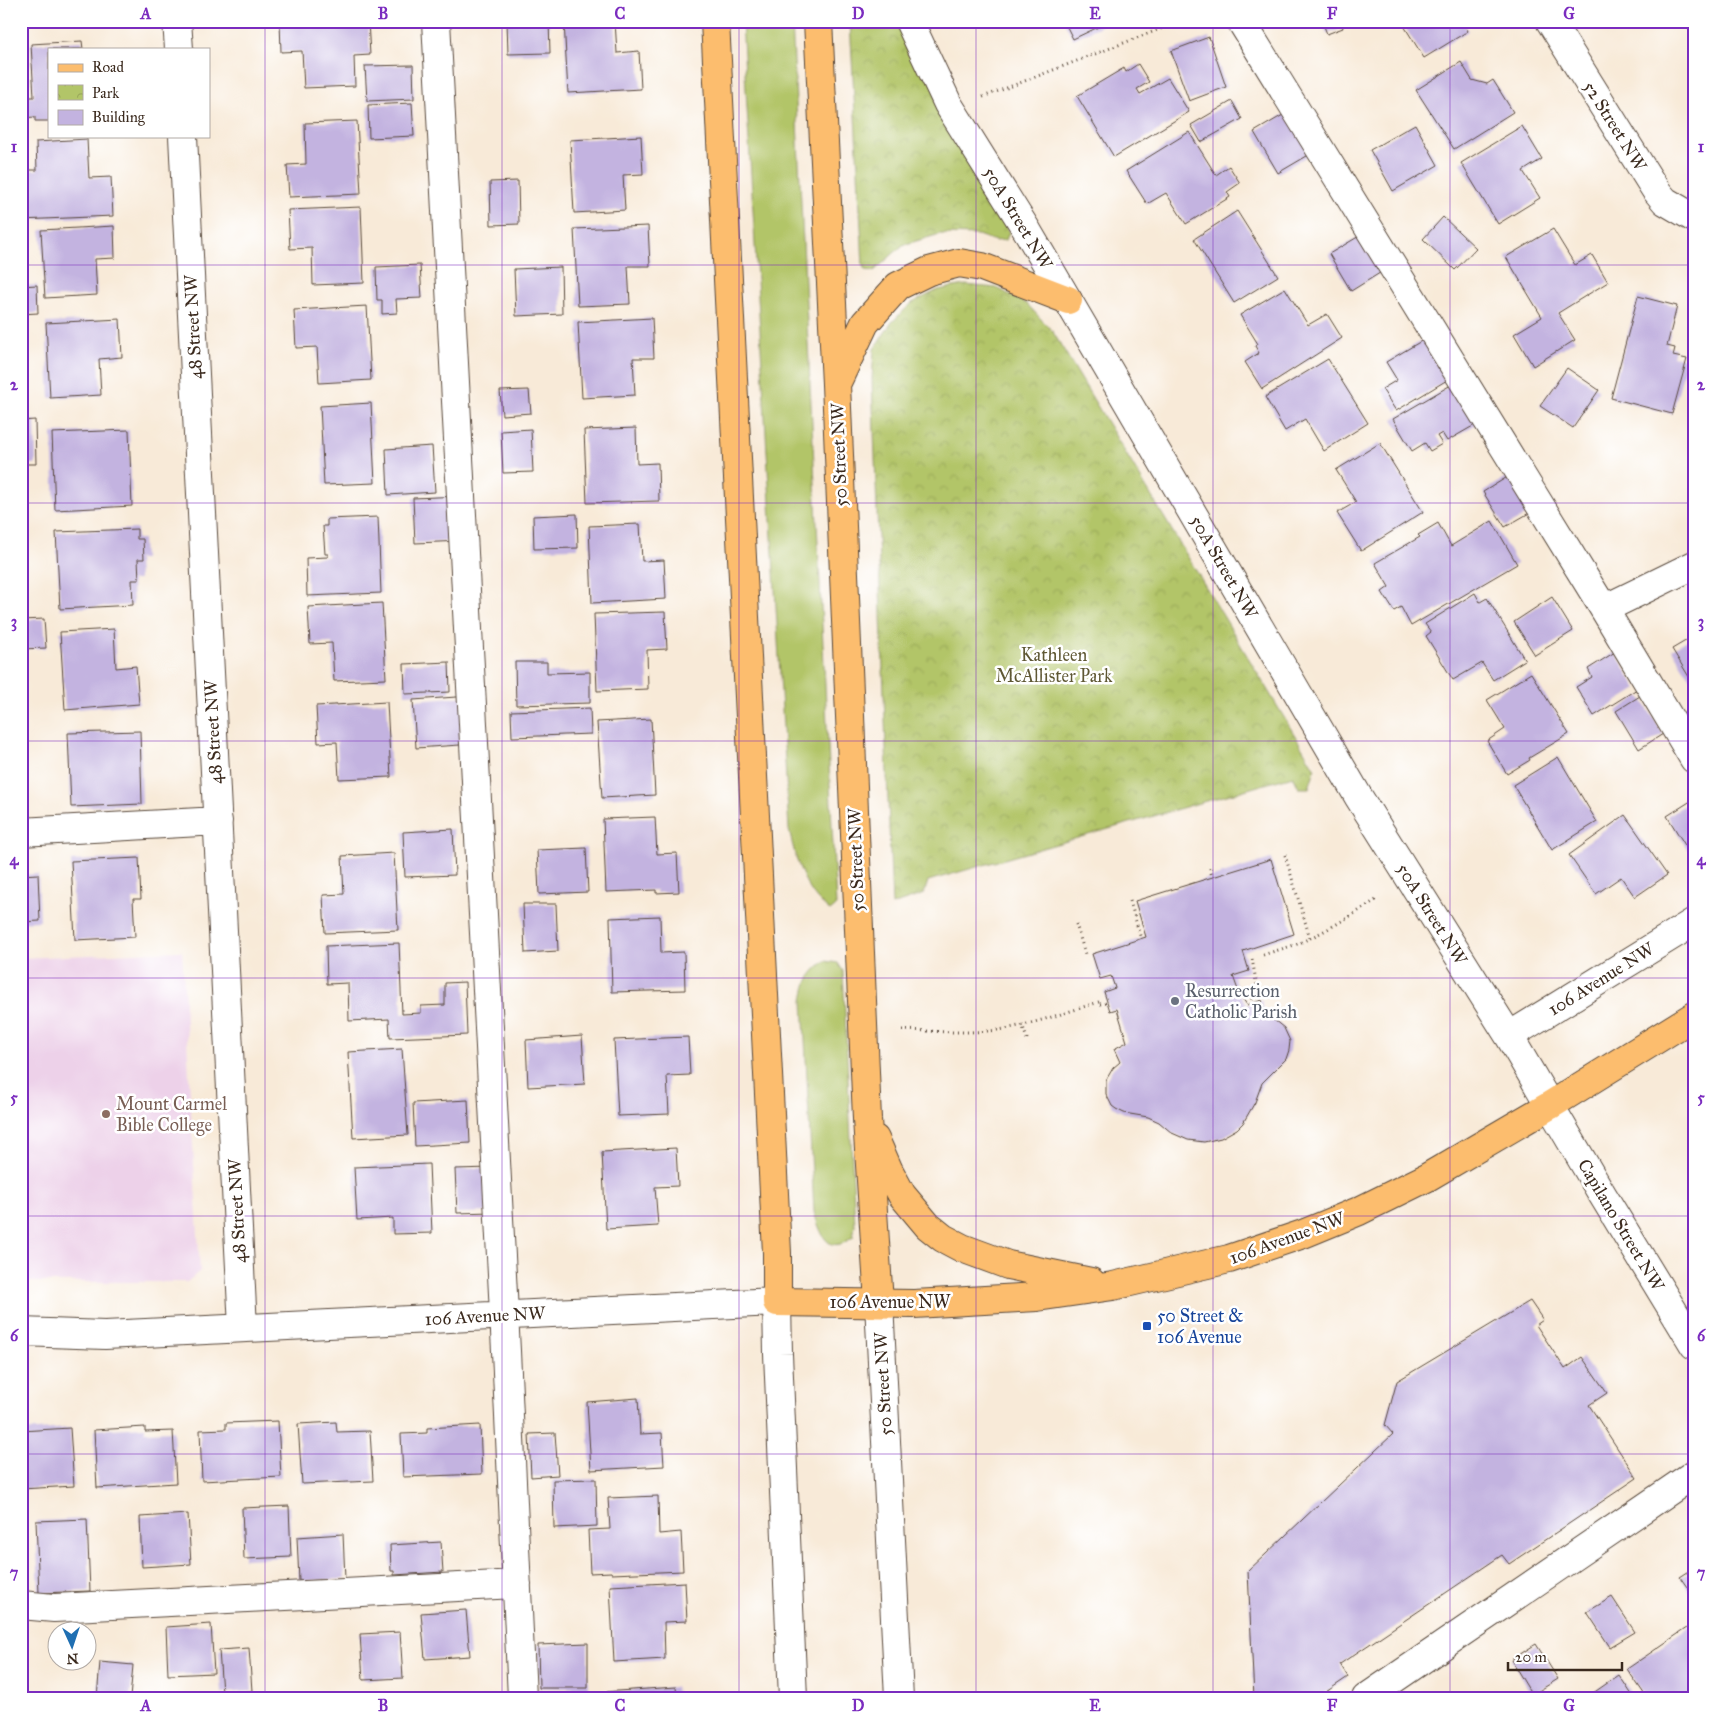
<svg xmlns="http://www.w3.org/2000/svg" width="1715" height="1719" viewBox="0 0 1715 1719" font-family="'IM FELL Great Primer',serif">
<defs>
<pattern id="park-crowns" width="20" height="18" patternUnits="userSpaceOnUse" patternTransform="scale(1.25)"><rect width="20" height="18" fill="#b2c568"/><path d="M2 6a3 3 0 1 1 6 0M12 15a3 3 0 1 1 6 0" fill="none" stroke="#9aa95a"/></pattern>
</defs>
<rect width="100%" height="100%" fill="#fff"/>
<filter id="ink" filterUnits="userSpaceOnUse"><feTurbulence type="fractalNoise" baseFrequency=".02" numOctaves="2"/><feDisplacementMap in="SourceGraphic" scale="10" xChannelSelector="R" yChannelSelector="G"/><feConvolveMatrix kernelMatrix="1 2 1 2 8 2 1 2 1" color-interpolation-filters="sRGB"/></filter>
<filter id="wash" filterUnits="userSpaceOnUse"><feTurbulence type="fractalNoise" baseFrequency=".0096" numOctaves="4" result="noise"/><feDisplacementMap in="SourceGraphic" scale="20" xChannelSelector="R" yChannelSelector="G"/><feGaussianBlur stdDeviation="1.12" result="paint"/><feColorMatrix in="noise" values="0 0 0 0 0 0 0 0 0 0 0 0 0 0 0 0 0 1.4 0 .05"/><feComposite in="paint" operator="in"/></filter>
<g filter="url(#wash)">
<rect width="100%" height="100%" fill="#f8ead8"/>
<!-- built -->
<path fill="#edd1e9" d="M 182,951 L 200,1271 L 187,1282 L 21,1282 L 21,958 Z"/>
<!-- green -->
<path fill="#b2c568" stroke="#767843" d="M 742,21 L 792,21 L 836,906 L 830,911 C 804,892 796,860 789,830 Z
M 825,961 L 838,963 L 843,971 L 855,1226 L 853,1237 C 827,1257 821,1234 814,1212 L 803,1001 C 806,980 809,975 825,961 Z"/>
<!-- park -->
<path fill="url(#park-crowns)" stroke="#767843" d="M 850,21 L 897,21 L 969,148 L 1009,232 L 1006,240 L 995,241 L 978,235 L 940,234 L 903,245 L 874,271 L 865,270 L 863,266 Z
M 965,285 L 997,288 L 1027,304 L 1053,332 L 1315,769 L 1309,788 L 1299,788 L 1293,776 L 928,881 L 924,894 L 892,905 L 872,379 L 874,349 L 892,322 L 912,303 L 938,290 Z"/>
<g id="blocks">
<!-- building -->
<path fill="#c3b3e0" d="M 280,21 L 368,21 L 370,55 L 354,56 L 355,86 L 304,88 L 302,51 L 281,52 Z
M 507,21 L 549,21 L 550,53 L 508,54 Z
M 564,21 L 615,21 L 617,53 L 639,51 L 641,89 L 568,93 Z
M 1064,21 L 1111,21 L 1073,39 Z
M 1322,21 L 1341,21 L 1343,28 L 1327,34 Z
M 1401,21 L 1462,21 L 1468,31 L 1424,58 Z
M 1684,21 L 1694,21 L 1694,38 Z
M 1209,37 L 1226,87 L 1189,101 L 1171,51 Z
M 82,41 L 83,49 L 49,49 L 49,121 L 35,121 L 35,117 L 21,118 L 21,97 L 34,97 L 31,44 Z
M 1461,62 L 1472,80 L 1487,84 L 1493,80 L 1513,112 L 1454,149 L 1416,90 Z
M 1138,64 L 1149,82 L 1137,89 L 1140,94 L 1168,78 L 1189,112 L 1114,157 L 1077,96 L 1124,68 L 1126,72 Z
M 413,65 L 414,99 L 367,101 L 365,66 Z
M 1232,101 L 1242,119 L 1201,142 L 1191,125 Z
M 412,103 L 414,136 L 369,138 L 368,105 Z
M 1288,112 L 1312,153 L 1278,173 L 1254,132 Z
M 357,121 L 361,194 L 289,197 L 287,165 L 306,164 L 305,123 Z
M 1415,124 L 1438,165 L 1393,191 L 1370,150 Z
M 1522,126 L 1542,159 L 1523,171 L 1540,198 L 1498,224 L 1461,163 Z
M 1189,132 L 1216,175 L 1229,166 L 1240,183 L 1227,192 L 1230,197 L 1186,224 L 1166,193 L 1147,204 L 1126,171 Z
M 641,136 L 643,174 L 623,175 L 625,210 L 574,213 L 570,140 Z
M 87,139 L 89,178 L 111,177 L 113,216 L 21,220 L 21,170 L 37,170 L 36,142 Z
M 518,181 L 519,224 L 491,225 L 490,182 Z
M 361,207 L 364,283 L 313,285 L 312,248 L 290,249 L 288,210 Z
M 1237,211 L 1278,276 L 1234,303 L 1194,239 Z
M 1443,217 L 1476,248 L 1455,270 L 1423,239 Z
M 114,226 L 115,258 L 95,259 L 97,295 L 45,298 L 41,230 Z
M 648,226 L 650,266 L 628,266 L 630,304 L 578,306 L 574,229 Z
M 1553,229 L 1575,265 L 1592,255 L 1608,282 L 1558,313 L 1575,340 L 1533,366 L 1514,334 L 1542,317 L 1506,257 Z
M 1361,235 L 1383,271 L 1351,291 L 1329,254 Z
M 420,265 L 422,298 L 396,299 L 397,313 L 382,314 L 382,300 L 377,300 L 376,267 Z
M 561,267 L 562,314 L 516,316 L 514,269 Z
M 37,285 L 38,313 L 21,314 L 21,286 Z
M 1285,288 L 1308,325 L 1327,314 L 1342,338 L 1262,389 L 1245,362 L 1259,353 L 1255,346 L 1258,344 L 1240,315 Z
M 1638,296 L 1677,306 L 1667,346 L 1675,348 L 1673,356 L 1687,359 L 1672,414 L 1611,398 Z
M 367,306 L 371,380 L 319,383 L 317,347 L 296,348 L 294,310 Z
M 652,318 L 654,358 L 633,358 L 635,395 L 582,398 L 578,322 Z
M 120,319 L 122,357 L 99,359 L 101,395 L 50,398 L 46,323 Z
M 1428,337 L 1452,377 L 1396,411 L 1382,389 L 1397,380 L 1386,362 Z
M 1328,359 L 1368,423 L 1324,451 L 1305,419 L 1285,431 L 1265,397 Z
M 1567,368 L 1599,390 L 1573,428 L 1540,406 Z
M 1456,382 L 1480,422 L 1447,441 L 1442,433 L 1437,436 L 1442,444 L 1430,451 L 1425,443 L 1412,451 L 1393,419 Z
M 529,390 L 531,413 L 502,415 L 500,391 Z
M 371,403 L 375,483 L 324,485 L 320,406 Z
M 35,420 L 36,464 L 21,464 L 21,421 Z
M 636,428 L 637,464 L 658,463 L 659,501 L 587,503 L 584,430 Z
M 531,429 L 533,472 L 503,473 L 501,431 Z
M 129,430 L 132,506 L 55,510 L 52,433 Z
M 1380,443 L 1423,512 L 1361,551 L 1337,513 L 1356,502 L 1336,470 Z
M 432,446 L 435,492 L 388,495 L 386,449 Z
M 1509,476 L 1531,512 L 1505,527 L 1483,492 Z
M 461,496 L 463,541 L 415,543 L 413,498 Z
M 577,514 L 578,548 L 534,549 L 533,516 Z
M 378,517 L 381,593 L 307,596 L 306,558 L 328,557 L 328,554 L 325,554 L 323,526 L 327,526 L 327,519 Z
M 1492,521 L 1517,564 L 1411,626 L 1401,607 L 1394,611 L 1382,592 L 1389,587 L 1375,563 L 1420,537 L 1418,535 L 1438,523 L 1451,546 Z
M 640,524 L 642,561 L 664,560 L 666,599 L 592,603 L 589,526 Z
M 137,529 L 137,539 L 143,539 L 144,559 L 138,559 L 139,580 L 132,580 L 133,605 L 60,609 L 56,532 Z
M 1475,593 L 1480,602 L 1487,598 L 1525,660 L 1493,680 L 1482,663 L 1453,680 L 1426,636 L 1431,632 L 1425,624 Z
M 1552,597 L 1573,631 L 1535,655 L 1514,622 Z
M 382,603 L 386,679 L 334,681 L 332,643 L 310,644 L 308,607 Z
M 665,612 L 667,649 L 647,650 L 648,689 L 597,691 L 594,614 Z
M 44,619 L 46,648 L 21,649 L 21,620 Z
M 114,629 L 116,668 L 136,666 L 139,704 L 65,710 L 60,632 Z
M 1694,636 L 1694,685 L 1672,649 Z
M 1615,652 L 1637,689 L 1594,716 L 1576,687 L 1592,677 L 1588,669 Z
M 449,662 L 450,692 L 405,694 L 404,664 Z
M 515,662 L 547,662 L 547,673 L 590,672 L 590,703 L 516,705 Z
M 1531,673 L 1569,734 L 1529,758 L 1530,760 L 1507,774 L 1487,741 L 1505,729 L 1487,700 Z
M 471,696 L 474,744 L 416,748 L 413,700 Z
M 1640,696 L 1663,734 L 1639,749 L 1616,711 Z
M 387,702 L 391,777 L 339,779 L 337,742 L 318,743 L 316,706 Z
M 590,708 L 591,734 L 512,737 L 511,711 Z
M 651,719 L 655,795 L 602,798 L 597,722 Z
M 140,731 L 142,804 L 71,807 L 68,733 Z
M 1558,757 L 1597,822 L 1552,850 L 1513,785 Z
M 1694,799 L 1694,847 L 1688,850 L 1667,816 Z
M 1625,815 L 1667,875 L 1635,897 L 1621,877 L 1596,894 L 1569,855 Z
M 655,817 L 657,854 L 677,853 L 679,892 L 656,893 L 656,890 L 606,892 L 603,819 Z
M 453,829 L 455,875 L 405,877 L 403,832 Z
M 586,848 L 588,892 L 539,894 L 537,850 Z
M 394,853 L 398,930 L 325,933 L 323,895 L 344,894 L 342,856 Z
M 139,858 L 141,899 L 133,899 L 135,937 L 75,940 L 71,861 Z
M 1271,859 L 1294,934 L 1243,951 L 1249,971 L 1233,976 L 1239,993 L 1247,1005 L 1262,1000 L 1265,1017 L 1274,1020 L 1284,1028 L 1290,1041 L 1289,1050 L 1286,1059 L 1262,1083 L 1254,1105 L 1254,1104 L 1243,1123 L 1237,1129 L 1221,1138 L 1204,1142 L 1188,1140 L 1172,1133 L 1159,1122 L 1148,1117 L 1124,1113 L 1116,1109 L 1112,1106 L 1106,1094 L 1106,1080 L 1113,1068 L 1120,1062 L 1114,1049 L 1127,1042 L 1117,1009 L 1110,1011 L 1104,992 L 1115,988 L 1111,976 L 1100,979 L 1092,954 L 1146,937 L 1135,901 Z
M 38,874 L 40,921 L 21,922 L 21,875 Z
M 523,904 L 556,904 L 558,951 L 525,953 Z
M 660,916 L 661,953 L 684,952 L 685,990 L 612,992 L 610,918 Z
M 399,943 L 402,1014 L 421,1013 L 421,1006 L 445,1005 L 445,983 L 465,982 L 467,1035 L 390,1038 L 389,1019 L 349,1021 L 348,983 L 327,984 L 326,946 Z
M 582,1036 L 585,1084 L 528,1087 L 526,1040 Z
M 688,1037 L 690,1075 L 667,1076 L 669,1114 L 618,1116 L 614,1040 Z
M 402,1049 L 408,1135 L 353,1138 L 348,1052 Z
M 468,1100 L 470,1143 L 415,1146 L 413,1103 Z
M 676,1148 L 678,1186 L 655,1187 L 658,1226 L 606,1229 L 602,1152 Z
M 429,1164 L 432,1233 L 393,1234 L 393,1218 L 357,1220 L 354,1167 Z
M 491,1168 L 493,1212 L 457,1213 L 455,1169 Z
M 1530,1301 L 1543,1320 L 1536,1325 L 1565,1369 L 1582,1357 L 1607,1393 L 1589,1405 L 1637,1478 L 1509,1564 L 1502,1555 L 1340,1664 L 1348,1677 L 1317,1698 L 1254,1698 L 1248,1571 L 1393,1434 L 1385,1425 L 1397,1381 Z
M 638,1398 L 640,1434 L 662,1433 L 664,1466 L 591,1470 L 587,1402 Z
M 278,1421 L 281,1477 L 202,1481 L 200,1430 L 226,1429 L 226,1423 Z
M 336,1422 L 337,1432 L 370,1431 L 373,1481 L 302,1484 L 298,1424 Z
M 480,1425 L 482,1474 L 403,1477 L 401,1434 L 427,1433 L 427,1428 Z
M 145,1427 L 145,1432 L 173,1431 L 176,1483 L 97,1488 L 94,1430 Z
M 70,1428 L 74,1486 L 21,1489 L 21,1431 Z
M 555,1433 L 558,1475 L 531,1477 L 529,1434 Z
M 596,1479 L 597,1526 L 554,1528 L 553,1480 Z
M 658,1496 L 659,1534 L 681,1532 L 683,1571 L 612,1574 L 611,1572 L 590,1573 L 588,1530 L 610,1529 L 608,1498 Z
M 289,1506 L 291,1557 L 244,1559 L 242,1508 Z
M 188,1514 L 191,1564 L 142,1567 L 140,1517 Z
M 87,1519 L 90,1591 L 39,1593 L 36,1521 Z
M 343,1534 L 345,1579 L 299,1581 L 297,1537 Z
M 441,1542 L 443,1572 L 394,1575 L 394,1571 L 391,1571 L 390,1545 Z
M 1694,1568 L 1694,1597 L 1680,1577 Z
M 685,1582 L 687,1621 L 664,1622 L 665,1659 L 614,1662 L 610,1586 Z
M 1612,1597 L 1635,1632 L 1610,1647 L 1587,1612 Z
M 466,1610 L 470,1656 L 425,1659 L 421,1613 Z
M 1694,1623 L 1694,1696 L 1690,1698 L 1647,1698 L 1627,1669 Z
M 211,1624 L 214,1673 L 168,1675 L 166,1627 Z
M 400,1632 L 403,1678 L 363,1680 L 360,1634 Z
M 588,1643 L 588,1688 L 539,1688 L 538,1645 Z
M 1536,1644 L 1558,1679 L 1532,1695 L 1511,1660 Z
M 249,1648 L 252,1691 L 222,1693 L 219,1650 Z
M 100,1662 L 133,1665 L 130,1698 L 97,1698 Z
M 1619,1675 L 1634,1698 L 1586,1698 Z
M 676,1687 L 677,1698 L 603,1698 L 603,1692 Z"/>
</g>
</g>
<g filter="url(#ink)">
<use href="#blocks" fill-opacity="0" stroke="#57473a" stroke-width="1"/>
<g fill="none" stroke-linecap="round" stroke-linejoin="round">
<defs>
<path id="minor" d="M 177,21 L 179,49
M 436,21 L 506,1351 L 522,1698
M 909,21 L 948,104 L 1028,232 L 1358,796 L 1509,1036 L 1602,1194 L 1694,1345
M 1241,21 L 1604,609 L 1694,759
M 1550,21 L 1655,189 L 1665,201 L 1694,218
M 183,136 L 243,1328
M 1604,609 L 1694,565
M 21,832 L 218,821
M 1509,1036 L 1694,922
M 879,1303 L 899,1698
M 21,1332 L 105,1335 L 777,1302 L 778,1354 L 793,1698
M 21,1605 L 54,1608 L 517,1584
M 1366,1698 L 1694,1474"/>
<path id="major" d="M 715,21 L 777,1253 L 777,1302 L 914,1304 L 1037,1297 L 1113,1286 L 1229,1259 L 1303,1234 L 1359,1211 L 1426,1178 L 1549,1106 L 1694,1016
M 818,21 L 836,384 L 867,1119 L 879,1303
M 838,380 L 865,323 L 898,286 L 929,271 L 959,263 L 982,267 L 1068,300
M 875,1139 L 889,1171 L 902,1195 L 928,1226 L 943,1238 L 962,1248 L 1008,1265 L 1091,1282"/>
</defs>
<!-- minor casing -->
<use href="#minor" stroke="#57473a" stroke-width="30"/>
<!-- major casing -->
<use href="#major" stroke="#57473a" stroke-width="30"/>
<!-- path -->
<path stroke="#57473a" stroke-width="3" stroke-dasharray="1 4" stroke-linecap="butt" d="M 983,97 L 1181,21
M 1285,855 L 1310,938
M 1210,868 L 1212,877
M 1130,901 L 1141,939
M 1076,924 L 1085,954
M 1263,955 C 1274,951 1286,948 1297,944 C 1325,932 1351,916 1376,900
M 1252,959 L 1259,997 L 1252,999 L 1254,1003
M 1100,1004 L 1107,1003
M 1022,1024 L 1028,1042
M 902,1030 C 934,1031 966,1034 998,1030 C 1032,1025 1066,1012 1099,1002"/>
<!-- minor -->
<use href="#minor" stroke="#fff" stroke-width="28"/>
<!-- major -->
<use href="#major" stroke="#fcbd6e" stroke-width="28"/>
</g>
</g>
<!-- grid -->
<path fill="none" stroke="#7b2cbf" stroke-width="1" stroke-opacity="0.55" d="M 265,21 L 265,1698M 502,21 L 502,1698M 739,21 L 739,1698M 976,21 L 976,1698M 1213,21 L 1213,1698M 1450,21 L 1450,1698M 21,265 L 1694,265M 21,503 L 1694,503M 21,741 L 1694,741M 21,978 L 1694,978M 21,1216 L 1694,1216M 21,1454 L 1694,1454"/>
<!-- markers -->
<circle fill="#6b7280" stroke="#fff" stroke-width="2" cx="1175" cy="1001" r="5"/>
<circle fill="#8d6e63" stroke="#fff" stroke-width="2" cx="106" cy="1114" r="5"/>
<rect fill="#1a4fb4" stroke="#fff" stroke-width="2" x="1142" y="1321" width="10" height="10" rx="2.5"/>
<g text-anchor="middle" stroke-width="5" stroke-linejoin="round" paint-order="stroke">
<!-- street labels -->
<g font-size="18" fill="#3b2a1e" stroke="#fff">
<text transform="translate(1615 126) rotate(58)" y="6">52 Street NW</text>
<text transform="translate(1018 218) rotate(59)" y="6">50A Street NW</text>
<text transform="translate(193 327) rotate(-93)" y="6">48 Street NW</text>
<text transform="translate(839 455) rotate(-92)" y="6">50 Street NW</text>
<text transform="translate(1224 567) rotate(60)" y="6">50A Street NW</text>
<text transform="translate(213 732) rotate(-93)" y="6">48 Street NW</text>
<text transform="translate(856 860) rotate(-92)" y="6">50 Street NW</text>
<text transform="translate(1432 914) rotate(58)" y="6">50A Street NW</text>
<text transform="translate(1601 979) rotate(-32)" y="6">106 Avenue NW</text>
<text transform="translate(237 1211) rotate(-93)" y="6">48 Street NW</text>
<text transform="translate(1621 1225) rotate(59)" y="6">Capilano Street NW</text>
<text transform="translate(1287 1238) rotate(-20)" y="6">106 Avenue NW</text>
<text x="890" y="1308">106 Avenue NW</text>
<text transform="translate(485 1316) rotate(-3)" y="6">106 Avenue NW</text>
<text transform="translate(883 1384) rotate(-93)" y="6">50 Street NW</text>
</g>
<!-- park labels -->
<g font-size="18" fill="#5f5834" stroke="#fff">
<text x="1054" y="661">Kathleen<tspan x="1054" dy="21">McAllister Park</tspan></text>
</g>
<!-- worship labels -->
<g font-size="18" fill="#5b616d" stroke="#fff" text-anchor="start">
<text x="1185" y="997">Resurrection<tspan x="1185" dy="21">Catholic Parish</tspan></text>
</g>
<!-- education labels -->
<g font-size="18" fill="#785e54" stroke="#fff" text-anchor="start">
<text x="116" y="1110">Mount Carmel<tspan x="116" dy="21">Bible College</tspan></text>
</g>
<!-- transit labels -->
<g font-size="18" fill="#164399" stroke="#fff" text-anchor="start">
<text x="1157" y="1322">50 Street &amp;<tspan x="1157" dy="21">106 Avenue</tspan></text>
</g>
</g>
<!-- margin -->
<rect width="1715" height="1719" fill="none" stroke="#fff" stroke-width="55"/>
<!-- legend -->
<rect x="48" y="48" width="162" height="90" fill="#ffffff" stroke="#b1aaa5"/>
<rect x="58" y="64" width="25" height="8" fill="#fcbd6e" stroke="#b1aaa5"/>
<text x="92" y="72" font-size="15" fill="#3b2a1e">Road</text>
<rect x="58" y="85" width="25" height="15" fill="url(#park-crowns)" stroke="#b1aaa5"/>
<text x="92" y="98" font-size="15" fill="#3b2a1e">Park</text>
<rect x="58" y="110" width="25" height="15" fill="#c3b3e0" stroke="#b1aaa5"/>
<text x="92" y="122" font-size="15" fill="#3b2a1e">Building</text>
<!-- north arrow -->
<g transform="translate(72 1646) rotate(177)"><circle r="24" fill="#ffffff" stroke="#b1aaa5"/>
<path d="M0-4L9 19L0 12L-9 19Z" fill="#1f6fb2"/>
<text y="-8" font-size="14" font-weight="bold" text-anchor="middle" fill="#3b2a1e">N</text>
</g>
<!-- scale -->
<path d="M1508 1662v8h114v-8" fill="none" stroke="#3b2a1e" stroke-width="2.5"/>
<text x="1515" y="1662" font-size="15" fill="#3b2a1e" stroke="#ffffff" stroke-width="4" paint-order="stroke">20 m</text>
<rect x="28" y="28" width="1660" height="1664" fill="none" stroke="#7b2cbf" stroke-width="2"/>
<g font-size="16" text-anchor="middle" font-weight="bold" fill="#7b2cbf">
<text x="146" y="19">A</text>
<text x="383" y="19">B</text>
<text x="620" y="19">C</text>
<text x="858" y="19">D</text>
<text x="1095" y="19">E</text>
<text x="1332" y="19">F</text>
<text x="1569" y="19">G</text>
<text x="14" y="152">1</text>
<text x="1701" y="152">1</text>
<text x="14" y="390">2</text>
<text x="1701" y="390">2</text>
<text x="14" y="627">3</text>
<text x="1701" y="627">3</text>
<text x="14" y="865">4</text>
<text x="1701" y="865">4</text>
<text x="14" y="1103">5</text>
<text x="1701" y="1103">5</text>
<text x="14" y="1341">6</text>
<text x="1701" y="1341">6</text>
<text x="14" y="1578">7</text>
<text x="1701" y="1578">7</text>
<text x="146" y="1711">A</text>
<text x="383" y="1711">B</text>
<text x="620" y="1711">C</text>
<text x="858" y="1711">D</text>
<text x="1095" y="1711">E</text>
<text x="1332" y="1711">F</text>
<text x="1569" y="1711">G</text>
</g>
</svg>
